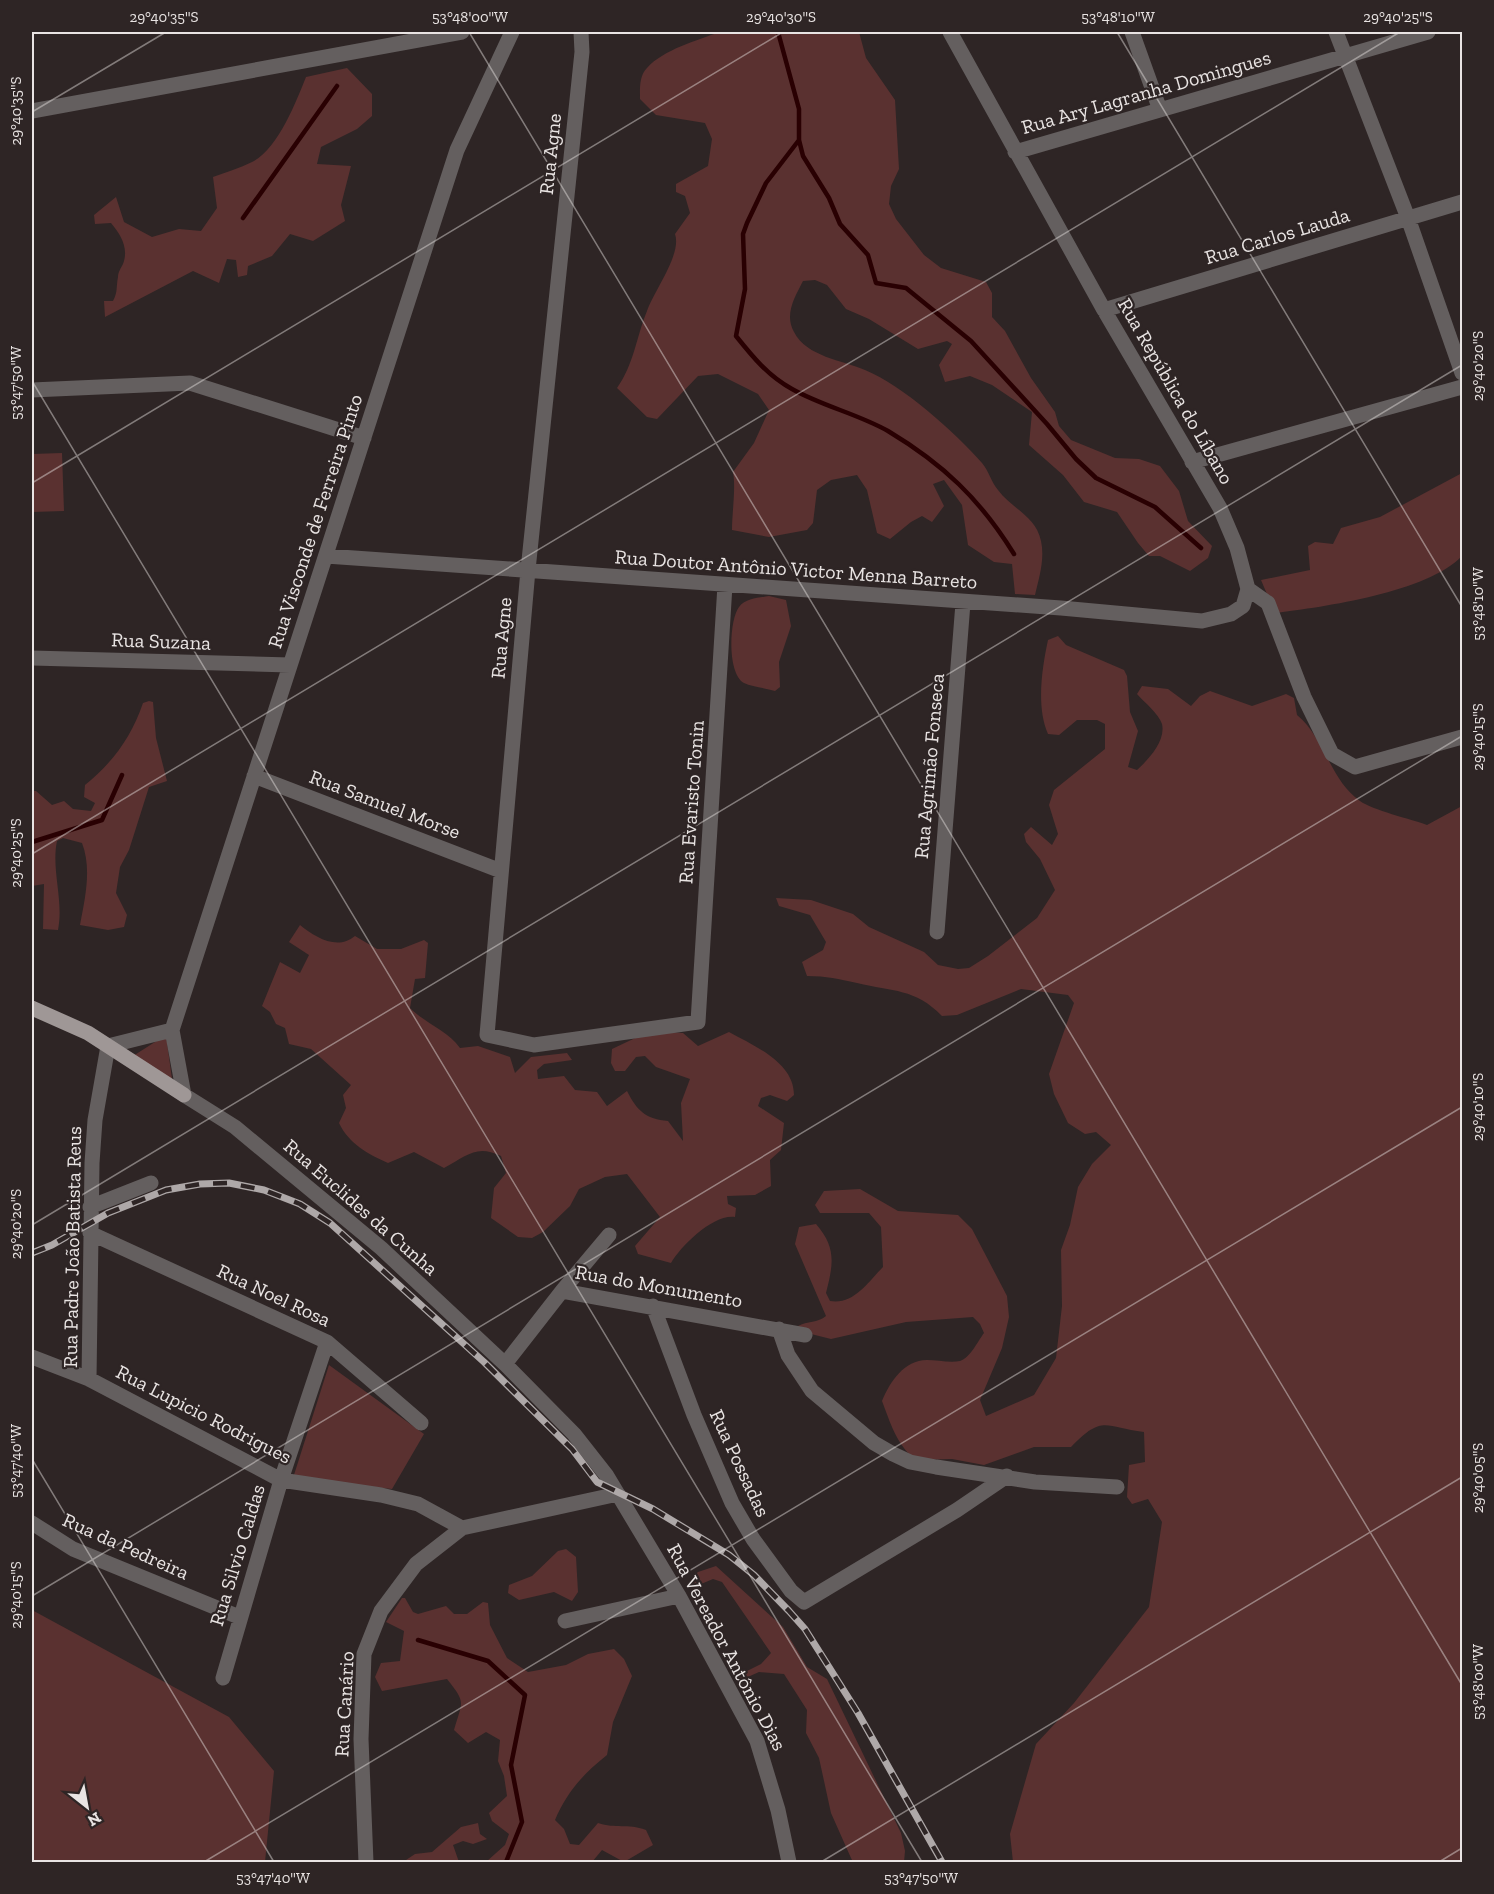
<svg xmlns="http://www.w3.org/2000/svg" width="1494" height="1894" viewBox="0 0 1494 1894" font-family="'Zilla Slab',serif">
<rect width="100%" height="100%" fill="#2e2525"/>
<!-- green -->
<path fill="#5a3130" d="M 719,32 L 859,32 L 866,58 L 895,100 L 899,169 L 891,186 L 889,204 L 896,219 L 924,255 L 941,268 L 986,282 L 992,293 L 992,317 L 1005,331 L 1031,378 L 1055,412 L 1059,426 L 1071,440 L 1115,458 L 1139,459 L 1160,466 L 1179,491 L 1188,521 L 1212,546 L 1208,558 L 1190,571 L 1160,556 L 1149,556 L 1138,543 L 1117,512 L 1084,502 L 1063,475 L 1029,445 L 1032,412 L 992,385 L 970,376 L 945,382 L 939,365 L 952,344 L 947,341 L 918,349 L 869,319 L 846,309 L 827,285 L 815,280 L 803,281 C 795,297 784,314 794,332 C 807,357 842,360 865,370 C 902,385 955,432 982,463 C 989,471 991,482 998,490 C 1012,509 1036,516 1041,541 C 1045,559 1039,578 1035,595 L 1015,594 L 1012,564 L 994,562 L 968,545 L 962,505 L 944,480 L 933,484 L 944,506 L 932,522 L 922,516 L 911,522 L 890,539 L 877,533 L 867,490 L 857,475 L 831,480 L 817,490 L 813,523 L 807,530 L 769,537 L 732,530 C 732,512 736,488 733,472 L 754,443 L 769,410 L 758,394 L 718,374 L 698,376 L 657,419 L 647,417 L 617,388 C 634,364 636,338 647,311 C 654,291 682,254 675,234 L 690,213 L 685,196 L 676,192 L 676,184 L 708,166 L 712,139 L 705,123 L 656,115 L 640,99 C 640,89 639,76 647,68 C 664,49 697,41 719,32 Z
M 347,68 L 372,94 L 372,116 L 357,129 L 321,147 L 317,164 L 351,166 L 341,205 L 345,221 L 313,241 L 290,234 L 272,256 L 248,266 L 247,275 L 238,277 L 236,260 L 227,259 L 219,283 L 193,271 L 105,317 L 104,301 L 113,301 C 118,292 116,287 118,277 C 118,272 121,268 123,264 C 129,248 121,235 111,223 L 95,224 L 94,215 L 116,197 L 124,222 L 152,237 L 179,229 L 201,231 L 217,208 L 213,177 C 226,172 240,168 252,162 C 278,149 296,102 306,77 Z
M 62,453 L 64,511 L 32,512 L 32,454 Z
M 1462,473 L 1462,556 C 1428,592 1324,607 1275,613 L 1261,580 L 1310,570 L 1308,546 L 1315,542 L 1333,544 L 1341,528 L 1380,517 Z
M 769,596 L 786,600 L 791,626 L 779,662 L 780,687 L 775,691 C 766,688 752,687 744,683 C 727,674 729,620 739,607 C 746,598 759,598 769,596 Z
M 1058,636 L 1066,645 L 1124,670 L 1127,676 L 1130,712 L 1138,731 L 1128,767 L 1137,770 C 1148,760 1166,741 1162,724 C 1159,714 1144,702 1137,694 L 1142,686 L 1168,689 L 1191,706 L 1200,696 L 1210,691 L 1252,706 L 1286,694 L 1294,698 L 1297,715 C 1325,738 1330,780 1360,801 C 1372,810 1411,819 1427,825 L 1462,806 L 1462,1862 L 1013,1862 L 1010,1834 L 1036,1744 L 1074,1703 L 1149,1607 L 1162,1522 L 1148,1499 L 1132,1504 L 1127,1497 L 1129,1465 L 1145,1462 L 1144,1432 C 1104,1427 1103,1414 1071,1447 L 1034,1447 L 984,1465 L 952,1459 L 916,1460 C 897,1446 890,1422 882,1401 C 890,1382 904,1360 927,1360 C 937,1360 950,1363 960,1361 C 970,1358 978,1341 984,1333 L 980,1324 L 973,1317 L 906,1322 L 831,1339 L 799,1331 L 798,1326 C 807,1321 818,1323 826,1316 L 795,1244 L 799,1227 L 816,1224 C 837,1248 833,1265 826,1293 L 830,1301 C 854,1305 868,1282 883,1267 L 881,1227 L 869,1213 L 820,1213 L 815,1205 L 824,1191 L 860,1189 L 898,1211 L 958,1215 L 972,1229 L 1007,1296 L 1009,1317 L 1002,1348 L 980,1400 L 986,1416 L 1034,1395 L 1056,1358 L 1062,1306 L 1061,1250 L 1070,1225 L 1078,1187 L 1092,1164 L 1111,1145 L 1096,1132 L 1085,1134 L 1068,1123 L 1054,1094 L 1049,1074 L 1074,1003 L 1068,995 L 1021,989 L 957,1015 L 942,1016 C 915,988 893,992 857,983 C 838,979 827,976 807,976 L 802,962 L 823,950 L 826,942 L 810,915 L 779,906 L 776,898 L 811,900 L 853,914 L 869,927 L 924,952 L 938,965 L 958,969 L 969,968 L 988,956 L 1037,918 L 1055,890 L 1040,859 L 1026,842 L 1024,834 L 1031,827 L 1052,845 L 1058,834 L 1049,805 L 1054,790 L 1105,749 L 1105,724 L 1097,720 L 1077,720 L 1059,735 L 1048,734 C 1036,707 1042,668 1048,640 Z
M 149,701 L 153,702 L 156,738 L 167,781 L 149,787 L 129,850 L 120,867 L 116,893 L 127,915 L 124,927 L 108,930 L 80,925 C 85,898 92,869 82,843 L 63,838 L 57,841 C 51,870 64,900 58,930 L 43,929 L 44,884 L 32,886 L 32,791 L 36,791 L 52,805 L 64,801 L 73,809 L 91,811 L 95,803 L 84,797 L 85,785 C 113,762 131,738 143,703 Z
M 300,925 C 315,937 337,951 355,936 L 377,949 L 401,949 L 424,940 L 428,943 L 425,978 L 415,979 L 410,1008 C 426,1024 447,1030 460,1048 L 478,1046 L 510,1057 L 515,1073 L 531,1057 L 567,1053 L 572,1060 L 544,1064 L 537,1070 L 538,1079 L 564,1076 L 575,1090 L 597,1092 L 607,1106 L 627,1091 C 637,1111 646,1119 668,1121 L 683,1141 L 681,1103 L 690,1079 L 656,1067 L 645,1056 L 636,1057 L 625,1071 L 615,1071 L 611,1063 L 612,1049 L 650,1031 L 683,1033 L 698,1046 L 729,1032 C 754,1046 794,1062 794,1095 L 787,1101 L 770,1095 L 761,1098 L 758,1106 L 784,1123 L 781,1150 L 770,1160 L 771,1186 L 755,1195 L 727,1196 L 728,1204 L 736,1208 L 735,1217 C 713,1214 681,1246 671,1263 L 638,1254 L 635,1246 L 660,1217 L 627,1174 L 605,1177 L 579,1189 L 570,1206 L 543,1232 L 532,1238 L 518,1237 L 491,1218 L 494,1188 L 506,1173 L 501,1156 C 476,1144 467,1156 444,1168 L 414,1152 L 388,1163 C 368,1154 349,1144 339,1123 L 346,1108 L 343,1095 L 351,1085 L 311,1049 L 289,1044 L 285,1028 L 276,1024 L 270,1012 L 262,1006 L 280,962 L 300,973 L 309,955 L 289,942 Z
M 166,1035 L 172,1079 L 133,1056 Z
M 329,1365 L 424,1434 L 392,1489 L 293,1478 Z
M 566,1549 L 576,1557 L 578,1592 L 572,1601 L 554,1592 L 519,1600 L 508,1593 L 509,1585 L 532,1576 L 558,1551 Z
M 716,1566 L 783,1627 L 807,1667 L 827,1679 L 901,1833 L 905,1851 L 904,1862 L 853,1862 L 851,1858 L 831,1813 L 819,1758 L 806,1733 L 807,1710 L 784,1674 L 759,1672 L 741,1680 L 737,1676 L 761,1664 L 771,1653 L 722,1582 L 713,1579 L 694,1587 L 689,1581 L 698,1572 Z
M 402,1598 L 405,1598 L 413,1612 L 418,1614 L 446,1606 L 454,1614 L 467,1614 L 483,1602 L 488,1603 L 490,1625 L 507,1658 L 528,1672 L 566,1665 L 588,1654 L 614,1649 L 624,1659 L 632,1676 L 613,1722 L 607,1755 C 583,1774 567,1792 555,1820 L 564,1829 L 570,1844 L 579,1845 L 598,1823 C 616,1829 627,1823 646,1830 L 653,1845 L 624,1862 L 602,1850 L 592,1862 L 486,1862 L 505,1845 L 509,1834 L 492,1821 L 489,1813 L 507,1796 L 504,1776 L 498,1761 L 500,1740 L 486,1732 L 468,1743 L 454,1730 C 462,1701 467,1704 447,1679 L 382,1691 L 375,1677 L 381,1663 L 400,1661 L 404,1631 L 386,1622 Z
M 32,1610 L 229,1717 L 274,1771 L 265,1862 L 32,1862 Z
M 478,1823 L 480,1834 L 487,1839 L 473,1844 L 463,1841 L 453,1845 L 459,1862 L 403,1862 L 415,1854 L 432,1852 L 461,1827 Z"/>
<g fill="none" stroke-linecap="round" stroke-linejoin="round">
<!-- stream -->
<path stroke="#290002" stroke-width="4.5" d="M 778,32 L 799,109 L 799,140 L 803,156 L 829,198 L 840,224 L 868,255 L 876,283 L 906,288 L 971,341 L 1047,424 L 1076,459 L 1096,478 L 1155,507 L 1201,548
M 799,140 L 766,183 L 747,223 L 743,234 L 745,289 L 736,336 C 752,356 768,376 792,389 C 822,406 858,414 888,431 C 943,464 980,499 1014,554
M 243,218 L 337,86
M 32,842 L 102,820 L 122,775
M 418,1640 L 488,1661 L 525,1695 L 511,1765 L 522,1822 L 506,1862"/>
<!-- minor -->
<path stroke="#645f5f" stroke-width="15" d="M 512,32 L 457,150 L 172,1030 L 184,1095 L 235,1127 L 381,1248 L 505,1364 L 574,1434 L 607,1476 L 679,1596 L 757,1741 L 778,1810 L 789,1862
M 581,32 L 582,52 L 528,570 L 487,1035 L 534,1045 L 698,1022 L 725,585
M 950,32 L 1104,310 L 1220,508 L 1237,548 L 1248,589 L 1268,603 L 1304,697 L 1332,754 L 1355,767 L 1462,737
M 1132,32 L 1160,110
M 1336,32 L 1408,218 L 1462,373
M 32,111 L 462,32
M 1015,152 L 1428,32
M 1104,310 L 1462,202
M 32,390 L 190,383 L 364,438
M 1192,462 L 1462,387
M 326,556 L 1061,608 L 1202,621 L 1231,614 L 1243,606 L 1248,589
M 32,658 L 290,665
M 254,776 L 501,871
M 937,932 L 963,603
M 90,1207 L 151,1183
M 90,1233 L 327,1342 L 421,1423
M 562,1291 L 609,1235
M 653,1306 L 694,1415 L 732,1503 L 753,1539 L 791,1591 L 804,1602 L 957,1510 L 1007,1476
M 779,1329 L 788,1355 L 812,1391 L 874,1443 L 893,1454 L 910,1462 L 936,1467 L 1035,1482 L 1117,1487
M 32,1357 L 89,1379 L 281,1480 L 381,1495 L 418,1504 L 462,1528
M 505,1364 L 562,1291 L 805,1335
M 89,1379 L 92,1163 L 95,1120 L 108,1046 L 172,1030
M 32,1523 L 73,1549 L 239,1617
M 565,1621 L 679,1596
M 223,1678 L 281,1480 L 327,1342
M 366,1862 L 361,1739 L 364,1654 L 381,1611 L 416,1564 L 462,1528 L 618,1494"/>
<!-- major -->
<path stroke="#9f9796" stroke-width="15" d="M 32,1008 L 88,1033 L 184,1095"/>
<defs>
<path id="rail" d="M 32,1253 L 52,1245 L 108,1213 L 166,1190 L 200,1184 L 229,1183 L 264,1190 L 300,1204 L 330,1223 L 484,1362 L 572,1449 L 597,1482 L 653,1509 L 729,1555 L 754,1575 L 789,1611 L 805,1629 L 858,1713 L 942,1862"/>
</defs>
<!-- rail casing -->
<use href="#rail" stroke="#aea8a8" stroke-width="7"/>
<!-- rail -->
<use href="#rail" stroke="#2e2525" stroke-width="4.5" stroke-dasharray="14" stroke-linecap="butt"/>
</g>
<!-- ticks -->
<path fill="none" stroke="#e9e4e3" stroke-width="1.5" stroke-opacity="0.45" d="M 469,32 L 1462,1685M 1117,32 L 1462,607M 32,112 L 166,32M 32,381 L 922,1862M 32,483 L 783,32M 32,854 L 1400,32M 32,1225 L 1462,365M 32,1459 L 274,1862M 32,1596 L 1462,736M 204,1862 L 1462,1107M 821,1862 L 1462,1477M 1439,1862 L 1462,1848"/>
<g text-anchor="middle" stroke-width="4.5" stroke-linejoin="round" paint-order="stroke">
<!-- street labels -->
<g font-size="20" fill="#e9e4e3" stroke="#2e2525">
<text transform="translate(1146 92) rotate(-16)" y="7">Rua Ary Lagranha Domingues</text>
<text transform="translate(550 154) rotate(-84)" y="7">Rua Agne</text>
<text transform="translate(1277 236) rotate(-17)" y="7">Rua Carlos Lauda</text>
<text transform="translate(1176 391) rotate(60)" y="7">Rua República do Líbano</text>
<text transform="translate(315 521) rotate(-72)" y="7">Rua Visconde de Ferreira Pinto</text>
<text transform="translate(796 569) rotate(4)" y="7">Rua Doutor Antônio Victor Menna Barreto</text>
<text transform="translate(501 638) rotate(-85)" y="7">Rua Agne</text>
<text transform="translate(161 641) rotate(2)" y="7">Rua Suzana</text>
<text transform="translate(929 766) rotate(-85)" y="7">Rua Agrimão Fonseca</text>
<text transform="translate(691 802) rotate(-86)" y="7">Rua Evaristo Tonin</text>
<text transform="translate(385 804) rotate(21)" y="7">Rua Samuel Morse</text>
<text transform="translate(361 1207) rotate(41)" y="7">Rua Euclides da Cunha</text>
<text transform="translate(72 1247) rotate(-89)" y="7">Rua Padre João Batista Reus</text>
<text transform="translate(659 1286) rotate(10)" y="7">Rua do Monumento</text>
<text transform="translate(274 1295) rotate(25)" y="7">Rua Noel Rosa</text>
<text transform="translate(204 1414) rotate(27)" y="7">Rua Lupicio Rodrigues</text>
<text transform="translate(740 1463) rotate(65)" y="7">Rua Possadas</text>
<text transform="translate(126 1546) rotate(24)" y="7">Rua da Pedreira</text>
<text transform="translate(237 1555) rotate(-73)" y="7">Rua Silvio Caldas</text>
<text transform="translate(727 1647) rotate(62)" y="7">Rua Vereador Antônio Dias</text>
<text transform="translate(344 1704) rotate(-87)" y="7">Rua Canário</text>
</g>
</g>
<!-- border -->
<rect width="1494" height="1894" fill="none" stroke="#2e2525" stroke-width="66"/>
<!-- north arrow -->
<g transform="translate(87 1807) rotate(149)" stroke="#2e2525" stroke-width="4.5" paint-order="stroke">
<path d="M0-4.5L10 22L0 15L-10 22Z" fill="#e9e4e3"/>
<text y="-9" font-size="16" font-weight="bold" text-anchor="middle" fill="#e9e4e3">N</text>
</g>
<rect x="33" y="33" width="1428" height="1828" fill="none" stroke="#e9e4e3" stroke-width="2"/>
<g font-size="15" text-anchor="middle" fill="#e9e4e3">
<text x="164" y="22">29°40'35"S</text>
<text x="470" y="22">53°48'00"W</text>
<text x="781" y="22">29°40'30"S</text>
<text x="1118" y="22">53°48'10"W</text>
<text x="1398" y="22">29°40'25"S</text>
<text transform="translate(16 111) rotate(-90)" y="5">29°40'35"S</text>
<text transform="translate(1478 366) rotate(-90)" y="5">29°40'20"S</text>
<text transform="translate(16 383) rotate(-90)" y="5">53°47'50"W</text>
<text transform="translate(1478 604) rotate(-90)" y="5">53°48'10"W</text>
<text transform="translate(1478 737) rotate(-90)" y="5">29°40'15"S</text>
<text transform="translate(16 853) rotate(-90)" y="5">29°40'25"S</text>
<text transform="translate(1478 1107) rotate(-90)" y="5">29°40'10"S</text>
<text transform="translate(16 1224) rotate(-90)" y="5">29°40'20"S</text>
<text transform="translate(16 1461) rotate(-90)" y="5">53°47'40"W</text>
<text transform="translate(1478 1478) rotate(-90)" y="5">29°40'05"S</text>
<text transform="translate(16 1595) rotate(-90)" y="5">29°40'15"S</text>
<text transform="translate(1478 1682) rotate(-90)" y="5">53°48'00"W</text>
<text x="273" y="1883">53°47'40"W</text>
<text x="921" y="1883">53°47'50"W</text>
</g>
</svg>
